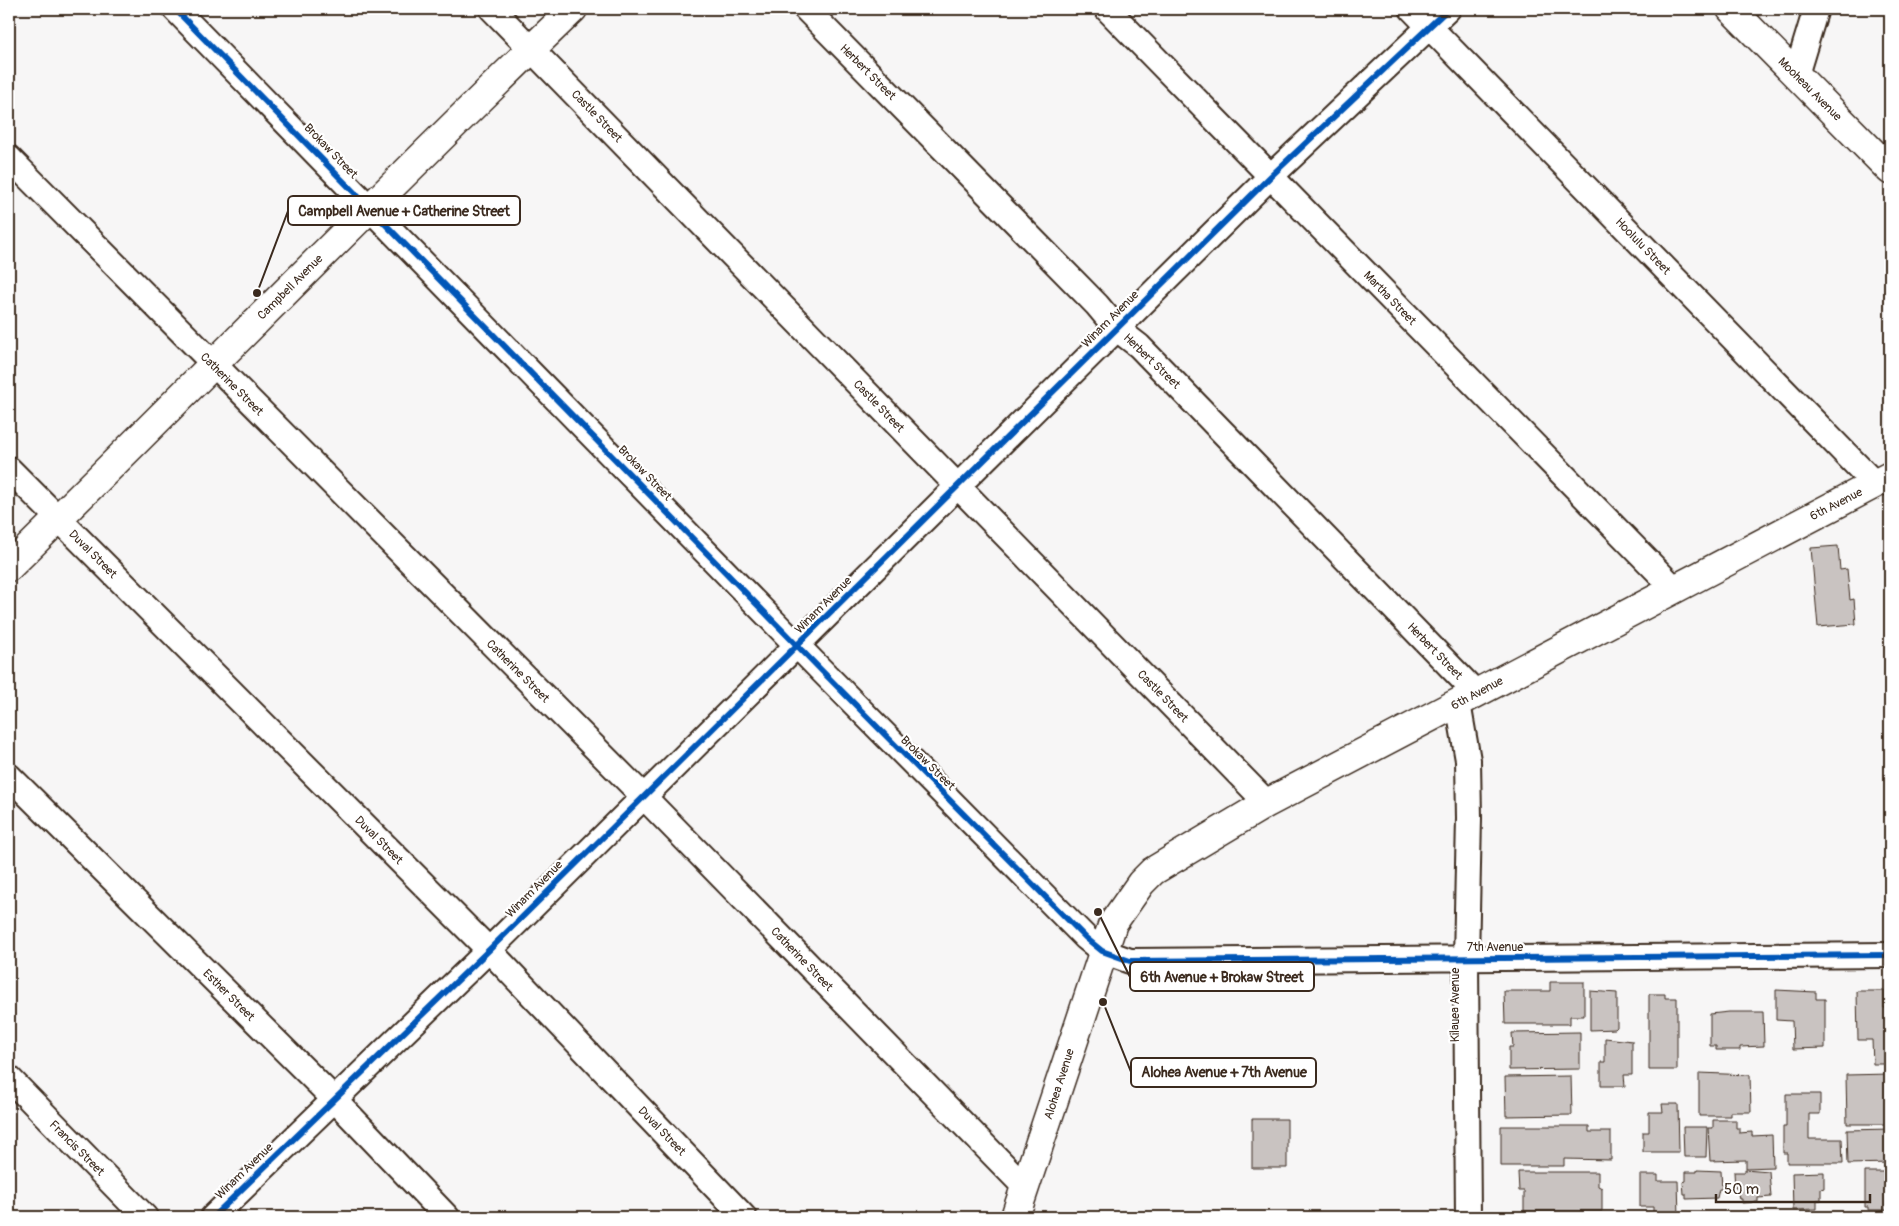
<svg xmlns="http://www.w3.org/2000/svg" width="1899" height="1226" viewBox="0 0 1899 1226" font-family="Pangolin,sans-serif">
<rect width="100%" height="100%" fill="#f7f6f6"/>
<filter id="ink" filterUnits="userSpaceOnUse"><feTurbulence type="fractalNoise" baseFrequency=".02" numOctaves="2"/><feDisplacementMap in="SourceGraphic" scale="10" xChannelSelector="R" yChannelSelector="G"/><feConvolveMatrix kernelMatrix="1 2 1 2 8 2 1 2 1" color-interpolation-filters="sRGB"/></filter>
<g filter="url(#ink)">
<!-- building -->
<path fill="#c9c3c1" stroke="#3b2a1e" d="M 1838,546 L 1840,570 L 1847,569 L 1850,600 L 1854,599 L 1856,624 L 1818,627 L 1811,548 Z
M 1550,982 L 1584,982 L 1584,1016 L 1570,1016 L 1570,1024 L 1505,1024 L 1504,991 L 1550,991 Z
M 1776,990 L 1816,992 L 1816,999 L 1825,999 L 1825,1048 L 1793,1049 L 1792,1021 L 1776,1020 Z
M 1590,991 L 1617,993 L 1617,1027 L 1615,1029 L 1590,1030 Z
M 1857,991 L 1884,991 L 1884,1008 L 1890,1008 L 1890,1064 L 1873,1064 L 1872,1040 L 1858,1040 Z
M 1649,994 L 1665,994 L 1665,998 L 1677,998 L 1677,1070 L 1649,1070 Z
M 1729,1012 L 1763,1012 L 1764,1046 L 1740,1047 L 1740,1050 L 1716,1050 L 1716,1046 L 1710,1046 L 1710,1014 Z
M 1580,1032 L 1580,1069 L 1509,1070 L 1509,1047 L 1513,1047 L 1512,1033 Z
M 1605,1038 L 1632,1041 L 1632,1075 L 1624,1075 L 1625,1086 L 1601,1086 L 1601,1062 L 1605,1062 Z
M 1699,1073 L 1750,1075 L 1751,1112 L 1730,1112 L 1730,1116 L 1699,1116 Z
M 1890,1074 L 1890,1124 L 1847,1124 L 1846,1075 Z
M 1571,1076 L 1572,1115 L 1506,1116 L 1505,1077 Z
M 1786,1094 L 1820,1094 L 1820,1114 L 1809,1114 L 1809,1139 L 1842,1139 L 1843,1163 L 1787,1163 L 1787,1153 L 1783,1153 L 1783,1127 L 1786,1127 Z
M 1662,1104 L 1678,1104 L 1679,1152 L 1643,1152 L 1643,1132 L 1649,1132 L 1649,1112 L 1663,1112 Z
M 1252,1119 L 1287,1119 L 1287,1168 L 1252,1168 Z
M 1713,1120 L 1736,1120 L 1736,1128 L 1739,1128 L 1739,1133 L 1752,1132 L 1752,1136 L 1772,1135 L 1773,1167 L 1746,1168 L 1746,1160 L 1710,1161 L 1708,1128 L 1713,1128 Z
M 1501,1126 L 1589,1126 L 1589,1132 L 1611,1132 L 1611,1160 L 1564,1159 L 1564,1166 L 1501,1166 Z
M 1683,1127 L 1707,1127 L 1706,1157 L 1684,1157 Z
M 1890,1129 L 1890,1163 L 1848,1164 L 1847,1130 Z
M 1745,1169 L 1769,1171 L 1771,1197 L 1758,1198 L 1758,1202 L 1742,1203 L 1742,1199 L 1739,1199 L 1737,1188 L 1735,1188 L 1734,1172 L 1745,1172 Z
M 1697,1170 L 1721,1171 L 1722,1189 L 1719,1189 L 1717,1198 L 1686,1199 L 1686,1194 L 1684,1194 L 1683,1182 L 1686,1181 L 1686,1172 L 1697,1172 Z
M 1518,1172 L 1598,1172 L 1598,1186 L 1602,1188 L 1602,1211 L 1524,1211 L 1524,1191 L 1519,1191 Z
M 1824,1172 L 1824,1188 L 1821,1189 L 1821,1200 L 1817,1200 L 1817,1209 L 1793,1210 L 1792,1173 Z
M 1865,1172 L 1890,1172 L 1890,1206 L 1887,1206 L 1888,1210 L 1868,1210 L 1868,1207 L 1865,1207 Z
M 1640,1175 L 1658,1175 L 1658,1181 L 1678,1181 L 1679,1217 L 1653,1217 L 1653,1207 L 1640,1207 Z
M 1890,1214 L 1890,1217 L 1863,1217 L 1863,1215 Z"/>
<g fill="none" stroke-linecap="round" stroke-linejoin="round">
<defs>
<path id="minor" d="M 175,9 L 822,671 L 1086,938 L 1102,951 L 1130,961 L 1890,955
M 492,9 L 1267,803
M 806,9 L 1097,305 L 1117,329 L 1139,346 L 1476,693
M 1107,9 L 1674,588
M 1412,9 L 1875,484
M 1796,75 L 1816,9
M 9,158 L 644,797 L 1024,1186
M 9,469 L 489,950 L 744,1217
M 1458,703 L 1468,760 L 1469,818 L 1466,959 L 1468,1217
M 9,776 L 334,1099 L 447,1217
M 9,1078 L 145,1217
M 213,1217 L 489,950 L 1271,176 L 1448,9"/>
<path id="tertiary" d="M 1731,9 L 1890,170
M 9,567 C 198,382 382,192 573,9
M 1015,1217 L 1113,923 L 1141,883 L 1153,871 L 1267,803 L 1890,476"/>
</defs>
<!-- minor casing -->
<use href="#minor" stroke="#3b2a1e" stroke-width="28"/>
<!-- tertiary casing -->
<use href="#tertiary" stroke="#3b2a1e" stroke-width="31"/>
<!-- minor -->
<use href="#minor" stroke="#fff" stroke-width="24"/>
<!-- tertiary -->
<use href="#tertiary" stroke="#fff" stroke-width="28"/>
<defs>
<path id="cycleway" d="M 175,9 L 822,671 L 1086,938 L 1102,951 L 1130,961 L 1890,955
M 213,1217 L 489,950 L 1271,176 L 1448,9"/>
</defs>
<!-- cycleway casing -->
<use href="#cycleway" stroke="#fff" stroke-width="9"/>
<!-- cycleway -->
<use href="#cycleway" stroke="#0057b8" stroke-width="6"/>
</g>
</g>
<g text-anchor="middle" stroke-width="4.5" stroke-linejoin="round" paint-order="stroke">
<!-- street labels -->
<g font-size="12" fill="#3b2a1e" stroke="#fff">
<text transform="translate(868 72) rotate(45)" y="4">Herbert Street</text>
<text transform="translate(1810 89) rotate(45)" y="4">Mooheau Avenue</text>
<text transform="translate(597 116) rotate(46)" y="4">Castle Street</text>
<text transform="translate(331 151) rotate(46)" y="4">Brokaw Street</text>
<text transform="translate(1643 246) rotate(46)" y="4">Hoolulu Street</text>
<text transform="translate(290 287) rotate(-45)" y="4">Campbell Avenue</text>
<text transform="translate(1390 298) rotate(46)" y="4">Martha Street</text>
<text transform="translate(1110 319) rotate(-45)" y="4">Winam Avenue</text>
<text transform="translate(1152 361) rotate(44)" y="4">Herbert Street</text>
<text transform="translate(232 384) rotate(45)" y="4">Catherine Street</text>
<text transform="translate(879 406) rotate(46)" y="4">Castle Street</text>
<text transform="translate(645 473) rotate(46)" y="4">Brokaw Street</text>
<text transform="translate(1836 504) rotate(-27)" y="4">6th Avenue</text>
<text transform="translate(93 554) rotate(45)" y="4">Duval Street</text>
<text transform="translate(823 605) rotate(-45)" y="4">Winam Avenue</text>
<text transform="translate(1435 651) rotate(46)" y="4">Herbert Street</text>
<text transform="translate(518 671) rotate(45)" y="4">Catherine Street</text>
<text transform="translate(1477 693) rotate(-28)" y="4">6th Avenue</text>
<text transform="translate(1163 696) rotate(46)" y="4">Castle Street</text>
<text transform="translate(928 763) rotate(45)" y="4">Brokaw Street</text>
<text transform="translate(379 840) rotate(45)" y="4">Duval Street</text>
<text transform="translate(534 889) rotate(-45)" y="4">Winam Avenue</text>
<text x="1495" y="951">7th Avenue</text>
<text transform="translate(802 959) rotate(46)" y="4">Catherine Street</text>
<text transform="translate(229 995) rotate(45)" y="4">Esther Street</text>
<text transform="translate(1455 1005) rotate(-90)" y="4">Kilauea Avenue</text>
<text transform="translate(1059 1084) rotate(-72)" y="4">Alohea Avenue</text>
<text transform="translate(662 1131) rotate(46)" y="4">Duval Street</text>
<text transform="translate(77 1148) rotate(45)" y="4">Francis Street</text>
<text transform="translate(244 1171) rotate(-44)" y="4">Winam Avenue</text>
</g>
</g>
<!-- callouts -->
<path fill="none" stroke="#3b2a1e" stroke-width="2" d="M257 293L288 211M1098 912L1130 977M1103 1002L1131 1072"/>
<g fill="#3b2a1e" stroke="#fff" stroke-width="2">
<circle cx="257" cy="293" r="5"/>
<circle cx="1098" cy="912" r="5"/>
<circle cx="1103" cy="1002" r="5"/>
</g>
<g fill="#fff" stroke="#3b2a1e" stroke-width="2">
<rect x="288" y="196" width="232" height="29" rx="5"/>
<rect x="1130" y="962" width="184" height="29" rx="5"/>
<rect x="1131" y="1058" width="185" height="29" rx="5"/>
</g>
<g font-size="14" text-anchor="middle" font-weight="bold" fill="#3b2a1e">
<text x="404" y="216">Campbell Avenue + Catherine Street</text>
<text x="1222" y="982">6th Avenue + Brokaw Street</text>
<text x="1224" y="1077">Alohea Avenue + 7th Avenue</text>
</g>
<!-- margin -->
<rect width="1899" height="1226" fill="none" stroke="#fff" stroke-width="30"/>
<rect x="15" y="15" width="1869" height="1196" fill="none" stroke="#3b2a1e" stroke-width="2" filter="url(#ink)"/>
<!-- scale -->
<path d="M1716 1194v8h154v-8" fill="none" stroke="#3b2a1e" stroke-width="2.5"/>
<text x="1724" y="1194" font-size="15" fill="#3b2a1e" stroke="#ffffff" stroke-width="4" paint-order="stroke">50 m</text>
</svg>
